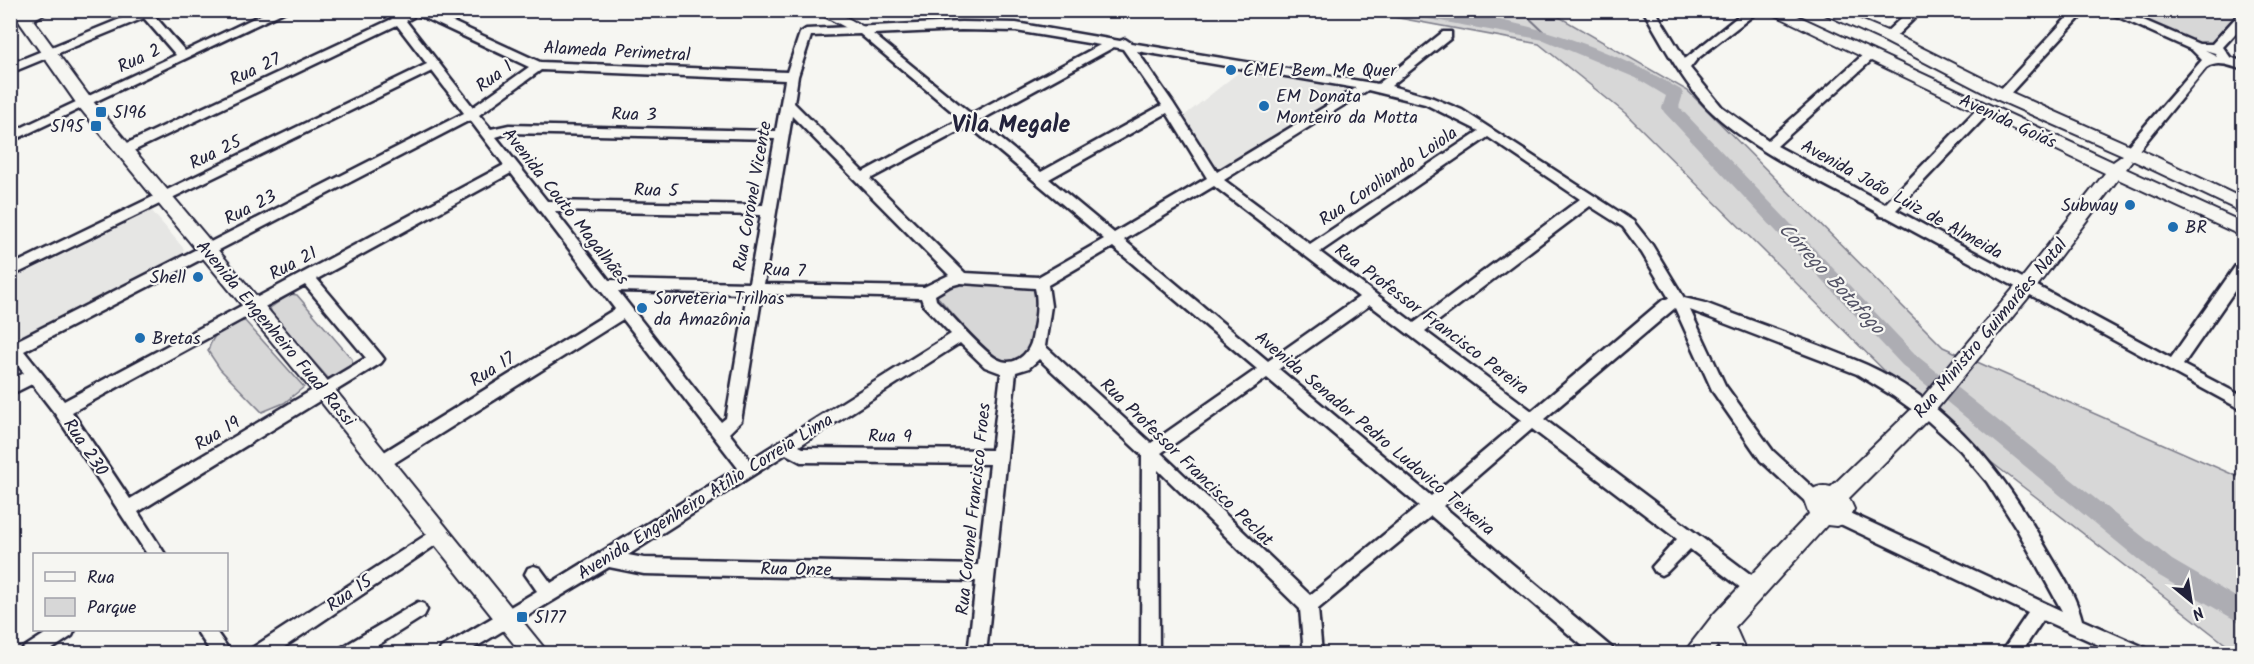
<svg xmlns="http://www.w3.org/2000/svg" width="2254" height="664" viewBox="0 0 2254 664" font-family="Kalam,sans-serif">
<rect width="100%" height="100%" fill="#f6f6f2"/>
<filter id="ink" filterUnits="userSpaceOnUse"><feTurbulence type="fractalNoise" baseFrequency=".0167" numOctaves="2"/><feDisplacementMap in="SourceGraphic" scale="12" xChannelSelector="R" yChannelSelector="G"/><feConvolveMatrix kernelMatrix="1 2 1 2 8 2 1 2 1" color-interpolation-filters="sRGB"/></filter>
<g filter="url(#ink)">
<!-- built -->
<path fill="#e6e6e4" d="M 1244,68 L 1351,85 L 1354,91 L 1224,171 L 1213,168 L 1179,120 Z
M 152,211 L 184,249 L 179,259 L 17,342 L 11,332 L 11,280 Z"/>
<!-- green -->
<path fill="#d7d7d7" stroke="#7c7c89" stroke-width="1.5" d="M 1361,11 L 1549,11 L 1688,91 L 1943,347 L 2243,479 L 2243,653 L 2237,653 L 1924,410 L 1625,113 L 1539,44 Z
M 2113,11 L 2243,10 L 2244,11 L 2217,44 L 2194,44 Z
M 960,282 L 1020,284 L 1039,289 L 1035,340 L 1024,358 L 1009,364 L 994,360 L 935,294 L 938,289 Z
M 290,294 L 297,295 L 352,359 L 352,365 L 339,377 L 328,378 L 272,314 L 270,308 Z
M 245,321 L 304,387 L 284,403 L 262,412 L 220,369 L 208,351 C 213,332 226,323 245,321 Z"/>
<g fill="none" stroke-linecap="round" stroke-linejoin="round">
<!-- stream -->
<path stroke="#757583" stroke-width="2" d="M 1521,10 L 1548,36"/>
<!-- river -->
<path fill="#adadb3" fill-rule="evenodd" d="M 1400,10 C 1497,10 1598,40 1681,90 L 1683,94 L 1679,107 L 1916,355 L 2172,560 L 2244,602 L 2244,625 L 2156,574 L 1902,365 L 1664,112 L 1662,108 L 1666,96 L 1636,78 L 1544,40 L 1407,15 Z"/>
<defs>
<path id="minor" d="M 34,10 L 51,10 L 29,22 L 21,22 L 19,19 Z
M 142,10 L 159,10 L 153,14 L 185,51 L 271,10 L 288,10 L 10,142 L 10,133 L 176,55 L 144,18 L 10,73 L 10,64 Z
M 385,10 L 397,10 L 401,14 L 412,12 L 410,10 L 427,10 L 540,62 L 787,72 L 800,33 L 806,29 L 961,22 L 1016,23 L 1120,41 L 1125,39 L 1131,43 L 1378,84 L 1443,32 L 1451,32 L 1451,38 L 1391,86 L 1433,98 L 1462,110 L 1633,221 L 1652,245 L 1684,298 L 1705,303 C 1759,324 1814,342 1867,365 C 1944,400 2000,467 2041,539 C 2055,565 2075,591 2082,620 L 2146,648 L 2149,654 L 2119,654 L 2043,620 L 2020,654 L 2000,654 L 2028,613 L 1834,521 L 1832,516 L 1834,511 L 1840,509 L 1846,511 L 2062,611 L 2017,529 L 1987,482 L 1960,450 L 1928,421 L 1893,396 L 1857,374 L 1690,310 L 1725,385 L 1773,451 L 1821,495 L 1823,500 L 1821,505 L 1815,507 L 1809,505 L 1761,461 L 1713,392 L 1675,308 L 1544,419 L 1762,583 L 1765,589 L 1762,595 L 1756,597 L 1750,595 L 1690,549 L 1667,572 L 1661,575 L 1655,572 L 1652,567 L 1677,539 L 1532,429 L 1443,506 L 1612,648 L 1615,654 L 1592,654 L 1431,516 L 1318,609 L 1322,654 L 1304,654 L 1300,609 L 1158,470 L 1159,654 L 1141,654 L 1142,455 L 1039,359 L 1029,368 L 1016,372 L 986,654 L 968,654 L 976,581 L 644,574 L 609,567 L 464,654 L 438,654 L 441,648 L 537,591 L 525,574 L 528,568 L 534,566 L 540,568 L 551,583 L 738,468 L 623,319 L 388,467 L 382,469 L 376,467 L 374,462 L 376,457 L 615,309 L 511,173 L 317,279 L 381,355 L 384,359 L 381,363 L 138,512 L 165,554 L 147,554 L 56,415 L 32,384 L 10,395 L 10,381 L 24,373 L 10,356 L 10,338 L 16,341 L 464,113 L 432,71 L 10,277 L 10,266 L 427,64 L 397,25 L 129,153 L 119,153 L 117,150 L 119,147 L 392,19 ZM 414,13 L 529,67 L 473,107 L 406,21 L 413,17 ZM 961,30 L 1016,31 L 1100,45 L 971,114 L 873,34 ZM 860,34 L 961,119 L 863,172 L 794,103 L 798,76 L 811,36 ZM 1114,47 L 1123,49 L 1162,105 L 1041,172 L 979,121 ZM 1137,51 L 1356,88 L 1217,172 L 1173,103 ZM 541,70 L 785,80 L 776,131 L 509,125 L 491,129 L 479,115 ZM 1368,90 L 1425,104 L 1479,131 L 1310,244 L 1224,180 ZM 1167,113 L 1207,178 L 1114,233 L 1049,179 ZM 792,116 L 949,275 L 924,287 L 764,284 ZM 470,120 L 504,165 L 64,401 L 24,351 ZM 969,126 L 1104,239 L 1038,277 L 965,273 L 870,179 ZM 509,133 L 775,139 L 763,205 L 547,201 L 496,137 ZM 1488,137 L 1580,199 L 1414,323 L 1320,252 ZM 1214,186 L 1359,297 L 1268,361 L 1124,240 ZM 1590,206 L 1623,227 L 1642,253 L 1669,298 L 1663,300 L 1532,411 L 1425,331 ZM 555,211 L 761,215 L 749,283 L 609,280 ZM 1113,247 L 1257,369 L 1151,443 L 1045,346 L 1051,306 L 1048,285 ZM 961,283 L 1035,288 C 1039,305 1035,323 1032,339 C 1029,355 1013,368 997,359 C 982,351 950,313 936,300 L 935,295 L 950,286 ZM 305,285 L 366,358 L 130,499 L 72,412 ZM 618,291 L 747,294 L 726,418 L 721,422 ZM 762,294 L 921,298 L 924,306 L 951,334 L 750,460 L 729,433 L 741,421 ZM 1370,305 L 1521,420 L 1431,496 L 1279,369 ZM 960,343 L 985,367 L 1001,373 L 992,450 L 803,448 L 799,446 ZM 1267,378 L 1419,506 L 1310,595 L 1161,453 ZM 786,454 L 801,462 L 990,464 L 978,565 L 644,558 L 628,555 Z
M 1643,10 L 1655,10 L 1685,59 L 1746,10 L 1760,10 L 1697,59 L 1690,68 L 1722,107 L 1768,140 L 1865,53 L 1873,53 L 1873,59 L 1777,146 L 1885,204 L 1979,107 L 1989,107 L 1989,113 L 1896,210 L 2171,358 L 2239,261 L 2244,260 L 2244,277 L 2183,365 L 2244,397 L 2244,411 L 1887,217 L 1880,216 L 1878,213 C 1827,185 1755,153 1713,113 C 1685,87 1663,44 1643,10 Z
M 1910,10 L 1923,10 L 1892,40 L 1884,40 L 1884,34 Z
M 2074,10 L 2087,10 L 2006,98 L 1998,98 L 1998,92 Z
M 2103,10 L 2120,10 L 2199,44 L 2212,44 L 2240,13 L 2244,13 L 2244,24 L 2223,47 L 2230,57 L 2244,62 L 2244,70 C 2230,66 2219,60 2206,68 L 2135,155 L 2125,155 L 2123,152 L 2125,149 L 2202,60 L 2192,50 ZM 2205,50 L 2215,53 L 2217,56 Z
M 440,526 L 446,528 L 449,533 L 446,538 L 274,654 L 249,654 L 252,648 Z
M 418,602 L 424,604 L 427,610 L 424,616 L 364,654 L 338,654 L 341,648 Z
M 51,630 L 75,630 L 72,636 L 45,654 L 20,654 L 23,648 Z
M 196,630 L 215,630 L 232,654 L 212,654 Z"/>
<path id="major" d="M 11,10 L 26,10 L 91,99 L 332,386 L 549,654 L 522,654 L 318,398 L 79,107 Z
M 813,10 L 833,10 L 871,31 L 868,34 L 858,34 Z
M 1765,10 L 1785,10 L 2113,162 L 2123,155 L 1996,99 L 1882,40 L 1816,10 L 1837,10 L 1894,34 L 2008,91 L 2150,154 L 2244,199 L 2244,213 L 2130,159 L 2132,161 L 2126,169 L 2244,223 L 2244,237 L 2118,179 L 2032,293 L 1931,416 L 1849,498 L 1854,509 L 1848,523 L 1836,526 L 1827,525 L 1735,627 L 1747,654 L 1722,654 L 1718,645 L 1711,654 L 1683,654 L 1714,614 L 1809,514 L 1804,500 C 1810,488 1819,484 1831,487 L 1917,404 L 2018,283 L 2105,173 Z"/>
</defs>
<!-- minor casing -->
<use href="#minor" stroke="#22223b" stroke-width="5"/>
<!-- major casing -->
<use href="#major" stroke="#22223b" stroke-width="4"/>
<!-- minor -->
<use href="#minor" fill="#f6f6f2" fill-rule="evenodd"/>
<!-- major -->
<use href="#major" fill="#f6f6f2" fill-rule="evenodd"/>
</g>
</g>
<!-- markers -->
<g fill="#1f6fb2" stroke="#f6f6f2" stroke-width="2">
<circle cx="1231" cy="70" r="6"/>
<circle cx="1264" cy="106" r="6"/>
<rect x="95" y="106" width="12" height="12" rx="3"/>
<rect x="90" y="120" width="12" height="12" rx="3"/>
<circle cx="2130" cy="205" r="6"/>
<circle cx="2173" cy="227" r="6"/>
<circle cx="198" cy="277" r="6"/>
<circle cx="642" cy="308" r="6"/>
<circle cx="140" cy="338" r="6"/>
<rect x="516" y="611" width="12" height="12" rx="3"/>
</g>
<g text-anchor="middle" stroke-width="4.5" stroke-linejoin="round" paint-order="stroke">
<!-- street labels -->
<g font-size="18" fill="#22223b" stroke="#f6f6f2">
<text transform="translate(617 51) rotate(3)" y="6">Alameda Perimetral</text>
<text transform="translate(139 58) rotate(-25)" y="6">Rua 2</text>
<text transform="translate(255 69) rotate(-25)" y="6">Rua 27</text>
<text transform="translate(494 76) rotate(-36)" y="6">Rua 1</text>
<text transform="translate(634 114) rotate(1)" y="6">Rua 3</text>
<text transform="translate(2008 121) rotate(25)" y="6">Avenida Goiás</text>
<text transform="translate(215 152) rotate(-26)" y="6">Rua 25</text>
<text transform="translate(1388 176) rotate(-34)" y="6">Rua Coroliando Loiola</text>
<text transform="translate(656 190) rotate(1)" y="6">Rua 5</text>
<text transform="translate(752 196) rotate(-80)" y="6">Rua Coronel Vicente</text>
<text transform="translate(1902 199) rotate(29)" y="6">Avenida João Luiz de Almeida</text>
<text transform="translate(566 206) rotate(52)" y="6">Avenida Couto Magalhães</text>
<text transform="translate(250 207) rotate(-27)" y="6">Rua 23</text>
<text transform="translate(293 263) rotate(-28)" y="6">Rua 21</text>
<text transform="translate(784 270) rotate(2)" y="6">Rua 7</text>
<text transform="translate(1432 319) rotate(37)" y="6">Rua Professor Francisco Pereira</text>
<text transform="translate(1990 328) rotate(-50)" y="6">Rua Ministro Guimarães Natal</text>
<text transform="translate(276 333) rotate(50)" y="6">Avenida Engenheiro Fuad Rassi</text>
<text transform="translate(492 369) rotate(-32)" y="6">Rua 17</text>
<text transform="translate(217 433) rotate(-31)" y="6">Rua 19</text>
<text transform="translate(1375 433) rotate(40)" y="6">Avenida Senador Pedro Ludovico Teixeira</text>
<text transform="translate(890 436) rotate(1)" y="6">Rua 9</text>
<text transform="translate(86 447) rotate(56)" y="6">Rua 230</text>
<text transform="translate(1187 462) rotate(44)" y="6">Rua Professor Francisco Peclat</text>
<text transform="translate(705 496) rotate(-32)" y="6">Avenida Engenheiro Atílio Correia Lima</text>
<text transform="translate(973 509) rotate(-84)" y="6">Rua Coronel Francisco Froes</text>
<text transform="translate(796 569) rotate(1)" y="6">Rua Onze</text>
<text transform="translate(349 593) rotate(-34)" y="6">Rua 15</text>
</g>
<!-- poi labels -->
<g font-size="18" fill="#22223b" stroke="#f6f6f2" text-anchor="start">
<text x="1243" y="76">CMEI Bem Me Quer</text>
<text x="1276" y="102">EM Donata<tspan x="1276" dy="21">Monteiro da Motta</tspan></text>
<text x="113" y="118">5196</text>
<text x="84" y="132" text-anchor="end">5195</text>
<text x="2118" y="211" text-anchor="end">Subway</text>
<text x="2185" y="233">BR</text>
<text x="186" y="283" text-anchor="end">Shell</text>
<text x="654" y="304">Sorveteria Trilhas<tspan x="654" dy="21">da Amazônia</tspan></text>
<text x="152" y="344">Bretas</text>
<text x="534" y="623">5177</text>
</g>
<!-- water labels -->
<g font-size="20" font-style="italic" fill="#535365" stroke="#f6f6f2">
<text transform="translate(1832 278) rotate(47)" y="7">Córrego Botafogo</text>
</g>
<!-- district labels -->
<g font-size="24" font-weight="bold" fill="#22223b" stroke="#f6f6f2">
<text x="1011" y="132">Vila Megale</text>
</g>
</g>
<!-- margin -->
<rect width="2254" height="664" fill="none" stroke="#f6f6f2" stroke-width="36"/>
<rect x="18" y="18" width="2218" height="628" fill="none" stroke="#22223b" stroke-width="2" filter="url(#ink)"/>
<!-- legend -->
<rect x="33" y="553" width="195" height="78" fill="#f6f6f2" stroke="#a1a1a9" stroke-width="1.5"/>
<rect x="45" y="572" width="30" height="9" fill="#f6f6f2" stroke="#a1a1a9" stroke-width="1.5"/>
<text x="87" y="583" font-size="18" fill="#22223b">Rua</text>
<rect x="45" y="598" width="30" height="18" fill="#d7d7d7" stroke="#a1a1a9" stroke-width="1.5"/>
<text x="87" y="613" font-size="18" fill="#22223b">Parque</text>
<!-- north arrow -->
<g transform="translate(2191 601) rotate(150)" stroke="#f6f6f2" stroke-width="4.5" paint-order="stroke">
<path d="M0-4.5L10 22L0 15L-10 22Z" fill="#22223b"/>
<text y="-9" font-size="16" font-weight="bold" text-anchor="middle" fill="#22223b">N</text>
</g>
</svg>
